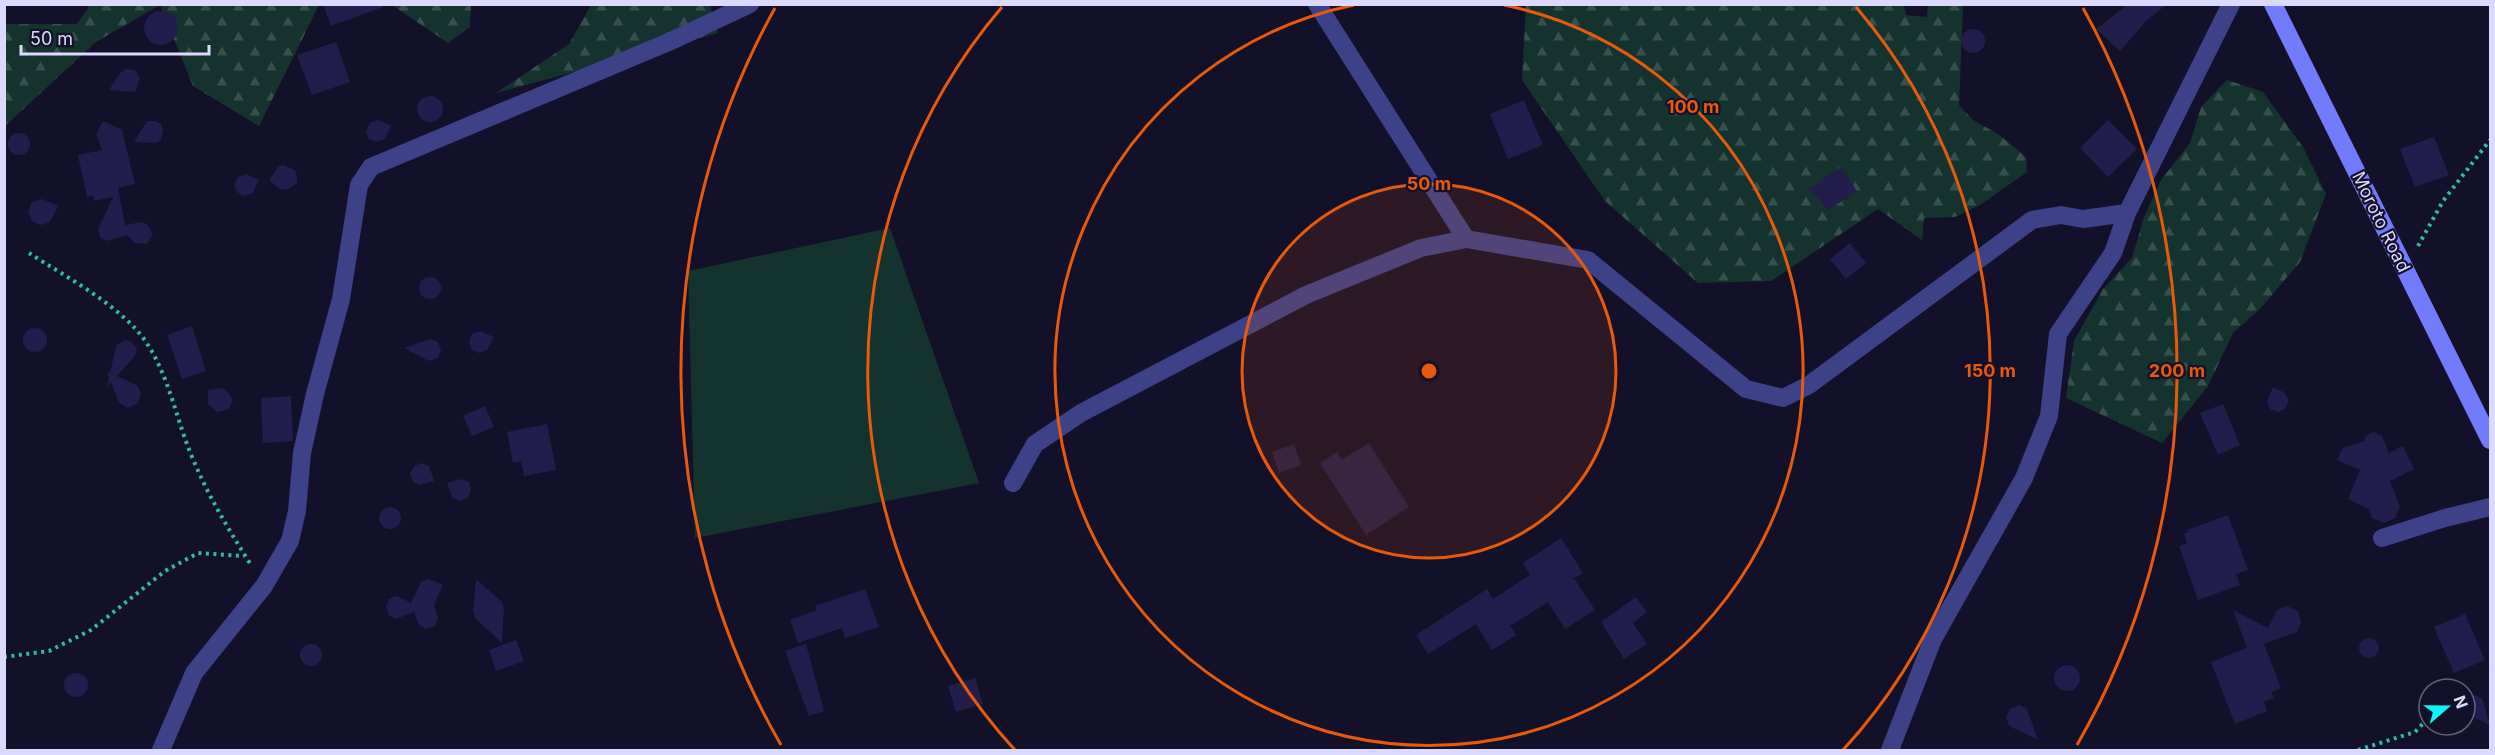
<svg xmlns="http://www.w3.org/2000/svg" width="2495" height="755" viewBox="0 0 2495 755" font-family="Inter,sans-serif">
<defs>
<pattern id="forest-firs" width="22" height="20" patternUnits="userSpaceOnUse" patternTransform="scale(1.5)"><rect width="22" height="20" fill="#14332f"/><path d="M5 1l3.5 6h-7zM16 11l3.5 6h-7z" fill="#36504e"/></pattern>
</defs>
<rect width="100%" height="100%" fill="#131129"/>
<!-- grass -->
<path fill="#14332f" d="M 890,228 L 979,483 L 695,538 L 688,271 Z"/>
<!-- forest -->
<path fill="url(#forest-firs)" d="M 1904,4 L 1906,15 L 1927,17 L 1928,5 L 1963,5 L 1959,105 L 1973,120 L 1998,134 L 2026,157 L 2027,172 L 1980,205 L 1955,217 L 1924,218 L 1922,240 L 1878,209 L 1771,281 L 1698,283 L 1605,201 L 1522,80 L 1526,5 Z
M 90,5 L 90,4 L 319,5 L 259,126 L 193,86 L 160,5 L 96,42 L 5,126 L 5,24 L 77,24 Z
M 392,5 L 471,5 L 470,27 L 448,43 Z
M 591,5 L 710,5 L 718,33 L 496,93 L 569,44 Z
M 2227,80 L 2263,92 L 2303,147 L 2326,194 L 2300,262 L 2260,309 L 2233,333 L 2208,386 L 2162,443 L 2066,398 L 2074,341 L 2103,289 L 2132,258 L 2144,217 L 2161,180 L 2190,143 L 2201,107 Z"/>
<!-- building -->
<path fill="#221d4a" d="M 323,4 L 383,4 L 383,7 L 331,26 Z
M 2128,4 L 2167,4 L 2146,21 L 2120,51 L 2096,29 Z
M144 28a17 17 0 1 1 34 0a17 17 0 1 1-34 0Z
M1961 41a12 12 0 1 1 24 0a12 12 0 1 1-24 0Z
M 336,42 L 350,82 L 312,95 L 297,55 Z
M 126,69 L 135,70 L 140,78 L 135,92 L 109,90 L 121,72 Z
M417 109a13 13 0 1 1 26 0a13 13 0 1 1-26 0Z
M 1524,100 L 1543,145 L 1508,159 L 1490,114 Z
M 378,120 L 391,126 L 385,139 L 377,142 L 369,139 L 366,131 L 370,123 Z
M 2108,120 L 2137,149 L 2108,177 L 2080,148 Z
M 103,121 L 122,130 L 135,184 L 118,188 L 125,225 L 142,222 L 147,224 L 153,234 L 147,244 L 135,243 L 127,235 L 108,241 L 101,238 L 98,229 L 113,197 L 94,201 L 93,195 L 87,197 L 78,155 L 102,150 L 96,134 Z
M 147,121 L 156,121 L 161,124 L 163,129 L 161,140 L 156,143 L 134,142 Z
M8 144a11 11 0 1 1 22 0a11 11 0 1 1-22 0Z
M 2434,137 L 2449,175 L 2415,187 L 2400,149 Z
M 283,165 L 295,170 L 297,176 L 297,183 L 287,190 L 280,189 L 269,180 L 278,167 Z
M 1841,167 L 1857,191 L 1827,211 L 1819,198 L 1808,189 Z
M 246,174 L 259,180 L 253,193 L 244,196 L 237,192 L 234,185 L 238,177 Z
M 42,199 L 58,206 L 50,222 L 41,225 L 32,221 L 28,211 L 32,202 Z
M 1850,243 L 1866,263 L 1846,279 L 1830,259 Z
M419 288a11 11 0 1 1 22 0a11 11 0 1 1-22 0Z
M 192,326 L 206,371 L 182,379 L 167,335 Z
M23 340a12 12 0 1 1 24 0a12 12 0 1 1-24 0Z
M 480,331 L 494,337 L 487,350 L 479,353 L 472,350 L 469,342 L 472,334 Z
M 430,339 L 438,342 L 441,350 L 438,358 L 429,361 L 404,348 Z
M 125,340 L 130,341 L 137,348 L 135,356 L 117,376 L 138,386 L 141,395 L 137,404 L 128,408 L 119,403 L 111,382 L 107,387 L 109,377 L 107,371 L 110,373 L 116,346 Z
M 2273,387 L 2285,393 L 2289,401 L 2285,409 L 2278,412 L 2270,409 L 2267,401 Z
M 222,388 L 228,392 L 233,400 L 229,409 L 217,412 L 208,404 L 208,390 Z
M 291,396 L 293,441 L 263,443 L 261,398 Z
M 2223,404 L 2240,445 L 2218,455 L 2200,413 Z
M 485,406 L 494,427 L 472,436 L 463,416 Z
M 547,424 L 556,470 L 524,476 L 521,461 L 513,463 L 507,432 Z
M 2374,432 L 2382,436 L 2389,453 L 2403,446 L 2414,469 L 2390,481 L 2400,507 L 2395,518 L 2384,523 L 2372,518 L 2369,509 L 2348,499 L 2360,470 L 2337,460 L 2343,448 L 2364,441 L 2366,436 Z
M 1369,443 L 1409,507 L 1366,535 L 1320,463 L 1337,452 L 1342,460 Z
M 1294,444 L 1301,465 L 1279,473 L 1272,452 Z
M 422,463 L 429,466 L 434,481 L 420,485 L 413,482 L 410,474 L 414,466 Z
M 461,479 L 469,482 L 471,490 L 468,498 L 460,501 L 452,497 L 447,483 Z
M379 518a11 11 0 1 1 22 0a11 11 0 1 1-22 0Z
M 2228,515 L 2248,570 L 2236,574 L 2240,585 L 2198,600 L 2179,546 L 2187,543 L 2184,534 L 2188,532 L 2187,530 Z
M 1561,538 L 1583,573 L 1574,578 L 1595,610 L 1565,629 L 1548,602 L 1510,626 L 1516,635 L 1492,650 L 1476,624 L 1428,654 L 1416,635 L 1487,589 L 1493,599 L 1530,575 L 1523,563 Z
M 429,579 L 443,585 L 434,605 L 438,618 L 435,626 L 426,629 L 419,625 L 414,612 L 396,619 L 389,615 L 386,607 L 389,599 L 397,596 L 411,603 L 421,582 Z
M 476,579 L 502,602 L 504,608 L 502,643 L 476,619 L 473,612 Z
M 865,589 L 879,627 L 845,638 L 842,628 L 798,643 L 790,620 L 817,610 L 815,606 Z
M 1636,597 L 1647,612 L 1633,623 L 1647,644 L 1624,659 L 1601,622 Z
M 2287,606 L 2298,611 L 2301,622 L 2297,632 L 2264,644 L 2281,688 L 2271,692 L 2274,698 L 2264,702 L 2267,711 L 2235,724 L 2211,662 L 2247,648 L 2233,610 L 2268,628 L 2277,610 Z
M 2465,614 L 2485,660 L 2454,673 L 2434,627 Z
M2359 648a10 10 0 1 1 20 0a10 10 0 1 1-20 0Z
M 516,640 L 524,661 L 496,671 L 489,650 Z
M 806,644 L 824,711 L 809,716 L 785,651 Z
M300 655a11 11 0 1 1 22 0a11 11 0 1 1-22 0Z
M2054 678a13 13 0 1 1 26 0a13 13 0 1 1-26 0Z
M64 685a12 12 0 1 1 24 0a12 12 0 1 1-24 0Z
M 975,678 L 983,704 L 956,712 L 948,686 Z
M 2465,692 L 2482,698 L 2490,725 L 2465,713 Z
M 2019,705 L 2027,709 L 2038,740 L 2009,726 L 2006,717 L 2010,709 Z"/>
<g fill="none" stroke-linecap="round" stroke-linejoin="round">
<!-- path -->
<path stroke="#32baa6" stroke-width="4" stroke-dasharray="3 4.5" stroke-linecap="butt" d="M 2418,246 L 2443,201 L 2490,140
M 29,253 C 66,277 125,308 148,345 C 169,378 176,417 190,452 C 207,494 227,527 251,565
M 4,657 L 49,651 L 91,630 L 165,571 L 198,553 L 244,556
M 2358,750 L 2415,732 L 2429,717"/>
<!-- street -->
<path stroke="#3d4188" stroke-width="18" d="M 1317,4 L 1466,239
M 1013,483 L 1035,444 L 1081,413 L 1306,295 L 1421,248 L 1466,239 L 1588,260 L 1746,389 L 1783,398 L 1809,385 L 2032,220 L 2061,215 L 2083,219 L 2127,213
M 2382,538 L 2445,518 L 2490,507
M 161,750 L 194,673 L 264,586 L 290,541 L 297,511 L 302,453 L 315,394 L 341,299 L 359,185 L 371,167 L 671,41 L 750,4
M 1890,750 L 1933,639 L 2024,478 L 2049,416 L 2058,334 L 2113,253 L 2127,213 L 2231,4"/>
<!-- secondary -->
<path stroke="#727bfd" stroke-width="18" d="M 2273,4 L 2490,440"/>
</g>
<!-- distance rings -->
<circle cx="1429" cy="371" r="187" fill="#e8590c" fill-opacity=".12"/>
<g fill="none" stroke="#e8590c" stroke-width="3">
<circle cx="1429" cy="371" r="187"/>
<path d="M1504 5A374 374 0 1 1 1354 5"/>
<path d="M1015 750A561 561 0 0 1 1002 7M1856 7A561 561 0 0 1 1843 750"/>
<path d="M781 745A748 748 0 0 1 775 8M2083 8A748 748 0 0 1 2077 745"/>
</g>
<g text-anchor="middle" stroke-width="4.5" stroke-linejoin="round" paint-order="stroke">
<!-- street labels -->
<g font-size="18" fill="#dbdafe" stroke="#131129">
<text transform="translate(2381 222) rotate(64)" y="6">Moroto Road</text>
</g>
</g>
<circle cx="1429" cy="371" r="9" fill="#e8590c" stroke="#131129" stroke-width="3"/>
<g font-size="18" text-anchor="middle" font-weight="bold" fill="#e8590c" stroke="#131129" stroke-width="4.5" stroke-linejoin="round" paint-order="stroke">
<text x="1693" y="113">100 m</text>
<text x="1429" y="190">50 m</text>
<text x="1990" y="377">150 m</text>
<text x="2177" y="377">200 m</text>
</g>
<!-- border -->
<rect width="2495" height="755" fill="none" stroke="#dbdafe" stroke-width="12"/>
<!-- north arrow -->
<g transform="translate(2447 707) rotate(70)"><circle r="28" fill="#131129" stroke="#63617e" stroke-width="1.5"/>
<path d="M0-4.5L10 22L0 15L-10 22Z" fill="#09f9fb"/>
<text y="-9" font-size="16" font-weight="bold" text-anchor="middle" fill="#dbdafe">N</text>
</g>
<!-- scale -->
<path d="M21 45v9h188v-9" fill="none" stroke="#dbdafe" stroke-width="3"/>
<text x="30" y="45" font-size="18" fill="#dbdafe" stroke="#131129" stroke-width="4.5" paint-order="stroke">50 m</text>
</svg>
